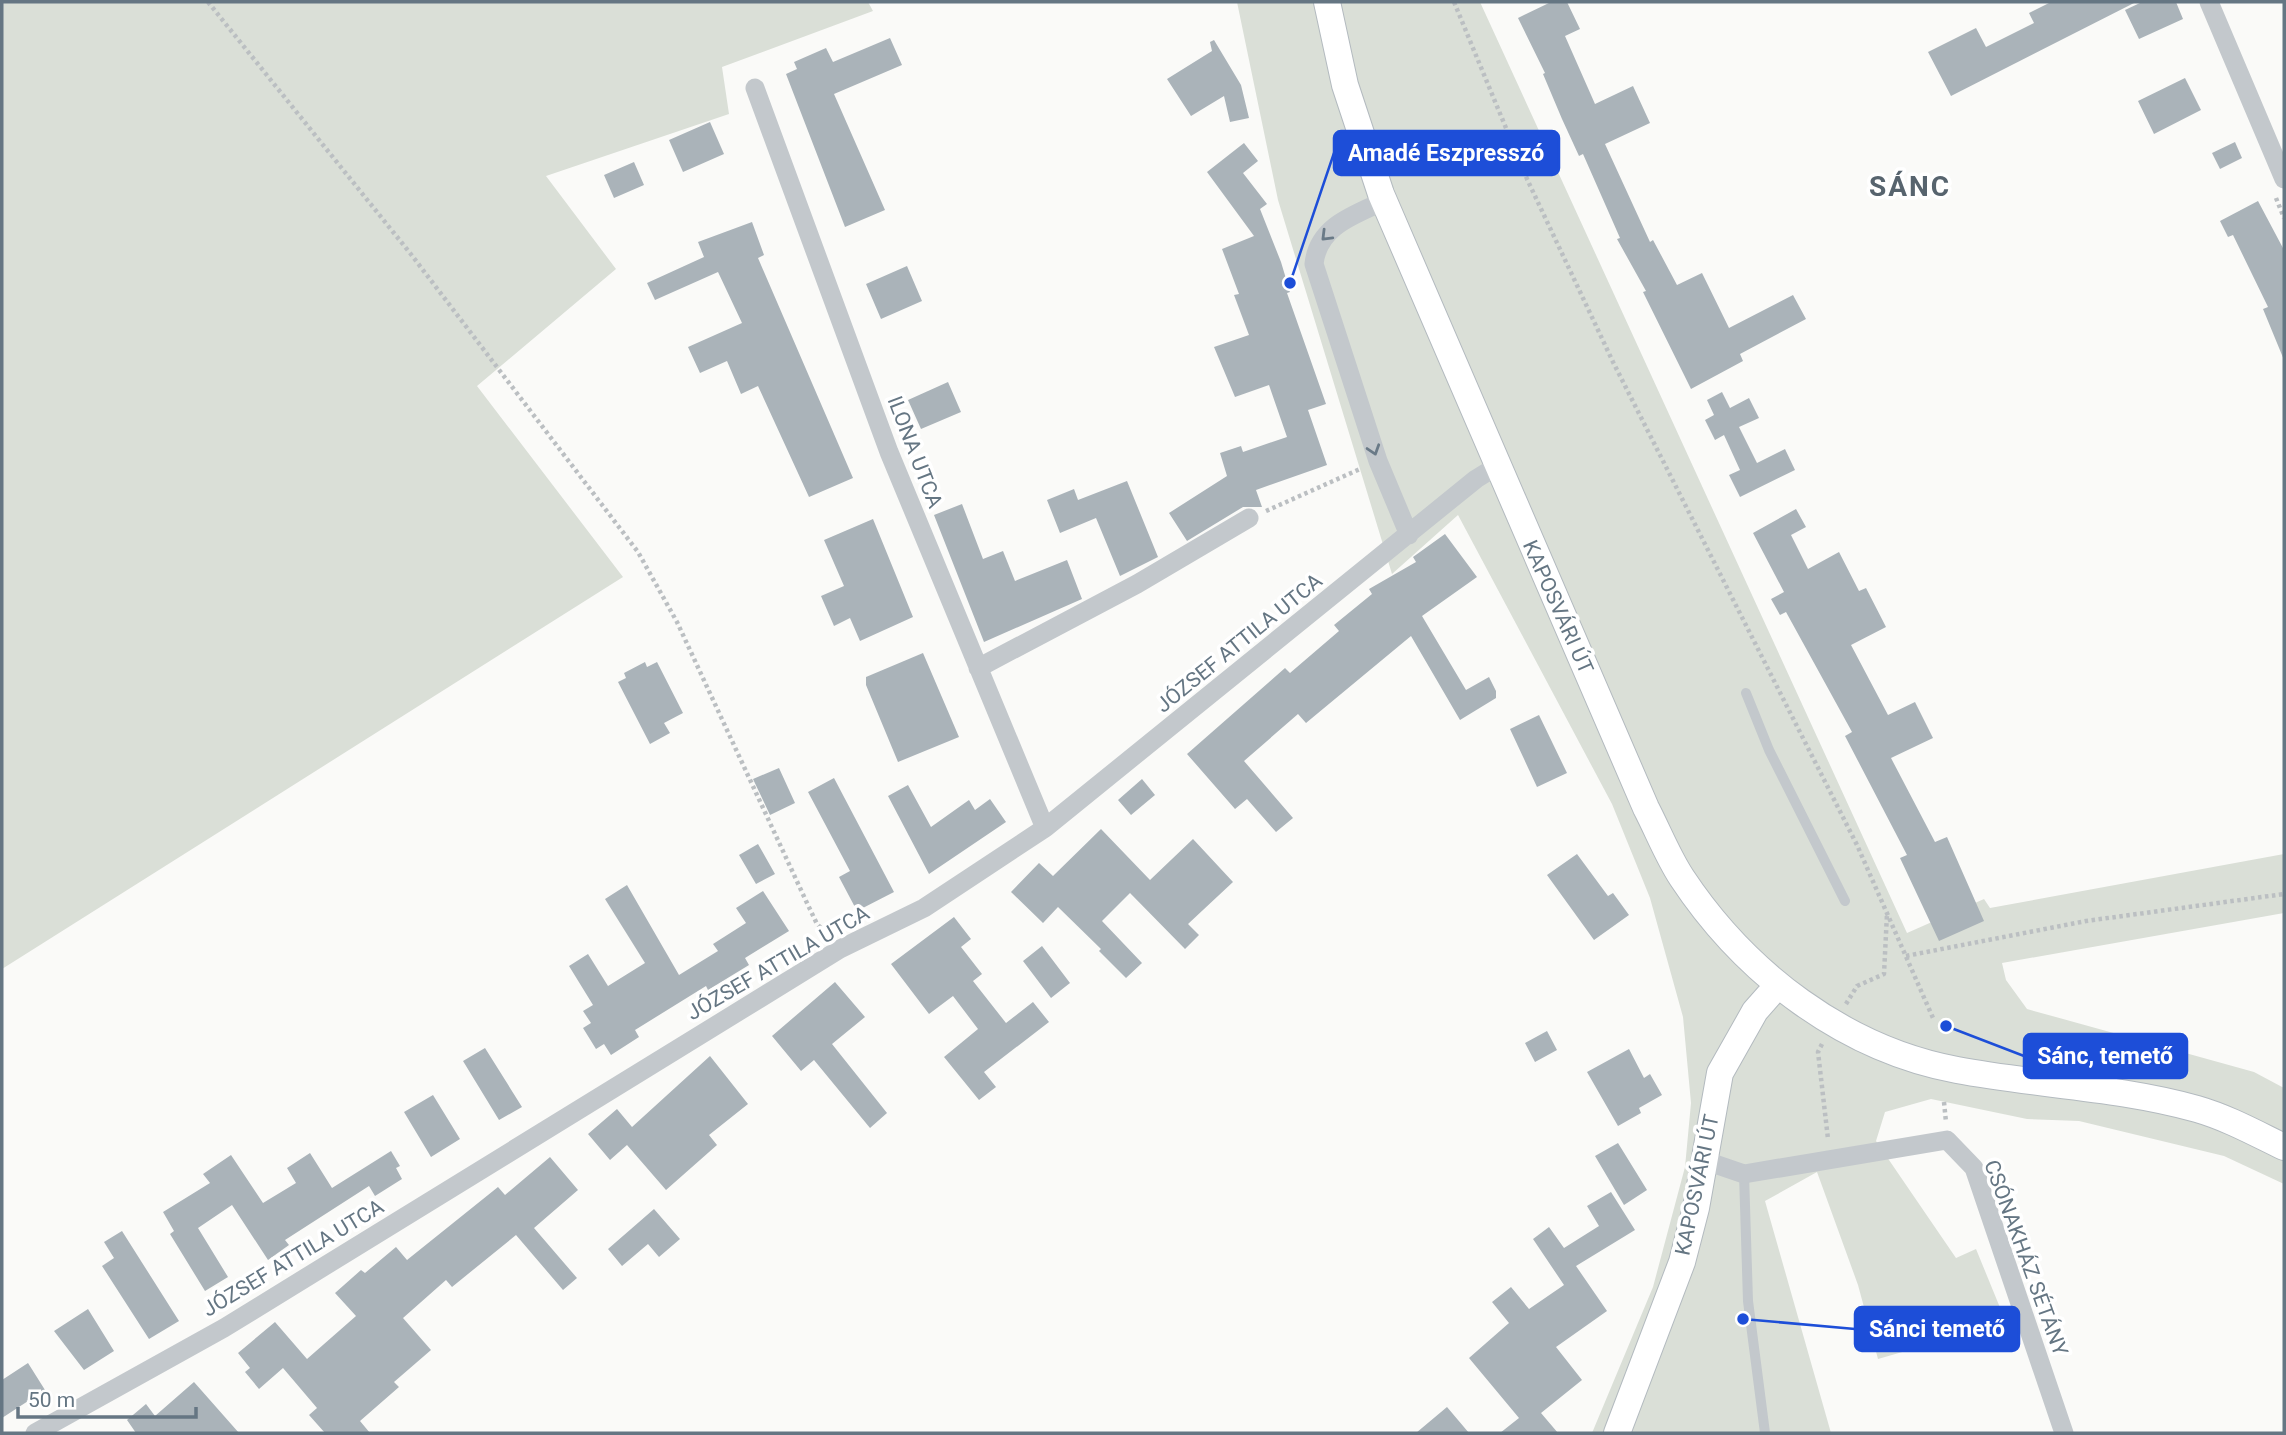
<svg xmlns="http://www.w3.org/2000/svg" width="2286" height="1435" viewBox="0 0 2286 1435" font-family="Roboto,sans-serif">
<rect width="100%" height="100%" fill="#fafaf8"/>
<!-- green -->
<path fill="#dadfd7" d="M 2,2 L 868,2 L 873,11 L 722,67 L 729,114 L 546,176 L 616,269 L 477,386 L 623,577 L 2,969 Z
M 1237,2 L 1480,2 L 1907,933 L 1984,899 L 1990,908 L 2284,854 L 2284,913 L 2002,963 L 2006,980 L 2027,1009 L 2254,1072 L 2284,1088 L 2284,1184 L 2224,1156 L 2079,1121 L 2027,1119 L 1931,1099 L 1885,1112 L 1876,1141 L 1956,1258 L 1976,1249 L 2001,1310 L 1976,1318 L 1972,1332 L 1878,1359 L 1858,1285 L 1817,1172 L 1765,1201 L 1831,1433 L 1592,1433 L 1653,1287 L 1685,1167 L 1691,1103 L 1683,1017 L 1650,898 L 1612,804 L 1458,515 L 1392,574 L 1278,200 Z"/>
<!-- building -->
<path fill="#aab3b9" d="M 1551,2 L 1567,2 L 1580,29 L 1565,36 L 1595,104 L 1633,86 L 1650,123 L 1605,144 L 1650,242 L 1653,240 L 1677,285 L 1702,273 L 1729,328 L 1793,295 L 1806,319 L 1740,354 L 1743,361 L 1691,389 L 1643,292 L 1646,291 L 1617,239 L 1620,238 L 1583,154 L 1579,156 L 1562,119 L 1543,74 L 1545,73 L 1518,18 Z
M 2051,2 L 2136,2 L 1951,96 L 1928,52 L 1976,28 L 1986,47 L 2034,23 L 2029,13 Z
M 2142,2 L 2176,2 L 2183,19 L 2139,39 L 2125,10 Z
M 890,38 L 902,65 L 834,94 L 885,210 L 845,227 L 786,74 L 797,69 L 794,62 L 826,48 L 833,62 Z
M 1214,40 L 1241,85 L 1249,118 L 1230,122 L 1224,96 L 1191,116 L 1167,79 L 1212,51 L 1210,42 Z
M 2185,78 L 2201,110 L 2154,134 L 2138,101 Z
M 710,122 L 724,154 L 683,172 L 669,140 Z
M 2235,142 L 2242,158 L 2220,169 L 2212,153 Z
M 1244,143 L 1258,161 L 1243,173 L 1267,204 L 1260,209 L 1281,262 L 1290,292 L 1287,293 L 1326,404 L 1308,410 L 1327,465 L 1256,490 L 1262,507 L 1243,507 L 1187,541 L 1169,513 L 1227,476 L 1220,453 L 1241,446 L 1243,452 L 1287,437 L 1269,385 L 1235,397 L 1214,347 L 1249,335 L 1234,295 L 1239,294 L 1222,249 L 1254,236 L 1207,172 Z
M 634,162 L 644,185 L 614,198 L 604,175 Z
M 2258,201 L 2284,250 L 2284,360 L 2263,309 L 2268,307 L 2233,235 L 2228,237 L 2220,221 Z
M 752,222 L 764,255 L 758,258 L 853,478 L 809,497 L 758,386 L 741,394 L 727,361 L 700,373 L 688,347 L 742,323 L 718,272 L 655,300 L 647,283 L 704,257 L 698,242 Z
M 907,266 L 922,301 L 881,319 L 866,284 Z
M 948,382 L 961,412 L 921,429 L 908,400 Z
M 1722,392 L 1730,408 L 1749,398 L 1759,418 L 1739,427 L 1757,463 L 1785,449 L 1795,470 L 1740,497 L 1729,475 L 1740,470 L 1724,435 L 1715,440 L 1705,420 L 1714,415 L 1707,400 Z
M 1127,481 L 1158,557 L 1120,576 L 1096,518 L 1060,533 L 1047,500 L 1074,489 L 1078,500 Z
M 962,504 L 983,559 L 1003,551 L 1015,581 L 1067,560 L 1082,599 L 984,642 L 934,515 Z
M 1796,509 L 1806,527 L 1791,535 L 1808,569 L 1839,552 L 1859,591 L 1866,588 L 1886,627 L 1851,645 L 1888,715 L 1915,702 L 1933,738 L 1891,758 L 1935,842 L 1947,837 L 1984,921 L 1939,941 L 1900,858 L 1907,855 L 1845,736 L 1852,732 L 1786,612 L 1780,615 L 1771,599 L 1784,592 L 1753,533 Z
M 873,519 L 913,617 L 860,641 L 850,618 L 834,626 L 821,596 L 844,586 L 824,540 Z
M 1445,534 L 1477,577 L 1422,616 L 1466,690 L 1489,677 L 1496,691 L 1496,698 L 1460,720 L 1411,636 L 1306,723 L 1298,714 L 1244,761 L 1293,818 L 1276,832 L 1247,799 L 1235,809 L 1187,754 L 1285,668 L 1290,673 L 1339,631 L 1334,625 L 1372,594 L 1369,589 L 1416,562 L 1413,557 Z
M 923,653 L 959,737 L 898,762 L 866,685 L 866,677 Z
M 645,662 L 647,667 L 657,662 L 683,713 L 664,723 L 670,733 L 650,744 L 618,682 L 626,678 L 624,673 Z
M 1539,715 L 1567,773 L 1537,787 L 1510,729 Z
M 779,768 L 795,803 L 770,815 L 753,779 Z
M 834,778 L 894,892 L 857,911 L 839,877 L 850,871 L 808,792 Z
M 1142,779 L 1155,795 L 1131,815 L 1118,800 Z
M 908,785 L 931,827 L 969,800 L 975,810 L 990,799 L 1006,822 L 929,874 L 888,796 Z
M 1101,829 L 1150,880 L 1193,839 L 1233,882 L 1188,924 L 1199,935 L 1185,949 L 1130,893 L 1102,921 L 1142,963 L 1126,978 L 1099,951 L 1101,949 L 1058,907 L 1043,923 L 1011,892 L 1039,863 L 1053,876 Z
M 758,844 L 775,874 L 756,884 L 739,855 Z
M 1577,854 L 1608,896 L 1613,893 L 1629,915 L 1594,940 L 1547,875 Z
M 627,885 L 679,975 L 718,951 L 713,944 L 746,923 L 736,908 L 763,891 L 789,931 L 745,958 L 749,965 L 708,990 L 706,986 L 635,1030 L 639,1037 L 611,1055 L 604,1044 L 596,1049 L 583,1028 L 591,1023 L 583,1011 L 593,1005 L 569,966 L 588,954 L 608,986 L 645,963 L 605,899 Z
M 954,917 L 971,939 L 961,947 L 982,974 L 973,981 L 1006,1023 L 1033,1002 L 1049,1022 L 984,1072 L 996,1087 L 979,1100 L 944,1057 L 978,1029 L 953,996 L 929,1014 L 891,964 Z
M 1042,946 L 1070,983 L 1051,998 L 1023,961 Z
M 835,982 L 865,1017 L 832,1044 L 887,1113 L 870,1128 L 814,1060 L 801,1071 L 772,1036 Z
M 1547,1031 L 1557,1050 L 1535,1062 L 1525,1043 Z
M 485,1048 L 522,1107 L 499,1120 L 463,1061 Z
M 1629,1049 L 1644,1078 L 1650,1074 L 1662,1095 L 1639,1108 L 1641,1113 L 1618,1126 L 1587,1072 Z
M 710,1056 L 748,1104 L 709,1135 L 717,1145 L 666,1190 L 627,1145 L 610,1160 L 588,1134 L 617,1109 L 632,1127 Z
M 433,1095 L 460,1139 L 431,1157 L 404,1112 Z
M 1618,1143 L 1647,1190 L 1624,1205 L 1595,1156 Z
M 391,1151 L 400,1166 L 396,1168 L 402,1179 L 375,1196 L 369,1186 L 285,1240 L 289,1245 L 268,1260 L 232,1205 L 198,1228 L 228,1277 L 205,1291 L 170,1234 L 174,1231 L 163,1212 L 210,1183 L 203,1174 L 231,1155 L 263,1203 L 296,1183 L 287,1168 L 310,1153 L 332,1188 Z
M 550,1157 L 578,1190 L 534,1228 L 577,1278 L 563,1290 L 516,1235 L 452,1287 L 446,1280 L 403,1318 L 431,1350 L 394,1382 L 399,1387 L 360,1421 L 370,1433 L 325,1433 L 309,1415 L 317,1408 L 283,1368 L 259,1389 L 245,1372 L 250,1368 L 238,1353 L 275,1322 L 307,1359 L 356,1316 L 335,1293 L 361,1270 L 365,1273 L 396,1247 L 407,1260 L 498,1187 L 505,1195 Z
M 1611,1192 L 1635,1230 L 1576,1266 L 1607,1311 L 1556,1347 L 1582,1380 L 1541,1413 L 1558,1433 L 1500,1433 L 1519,1418 L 1469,1358 L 1509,1323 L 1492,1302 L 1511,1287 L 1529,1309 L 1564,1285 L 1533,1239 L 1549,1227 L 1564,1248 L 1599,1226 L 1587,1206 Z
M 654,1209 L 680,1239 L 659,1257 L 648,1244 L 622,1266 L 608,1249 Z
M 122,1231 L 179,1321 L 149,1339 L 102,1266 L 114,1258 L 104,1242 Z
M 88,1309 L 114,1351 L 84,1370 L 54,1331 Z
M 28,1363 L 45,1390 L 2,1418 L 2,1380 Z
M 194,1382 L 239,1433 L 136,1433 L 127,1420 L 146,1404 L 155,1416 Z
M 1447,1407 L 1469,1433 L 1416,1433 Z"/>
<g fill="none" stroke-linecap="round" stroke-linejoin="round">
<defs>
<path id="secondary" d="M 1327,2 L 1345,85 L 1381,194 L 1646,808 C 1658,831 1668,857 1682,878 C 1745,973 1844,1049 1957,1070 C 2036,1085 2119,1087 2197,1109 C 2228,1118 2255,1133 2284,1147
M 1617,1433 L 1682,1262 L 1696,1208 L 1720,1073 L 1755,1011 L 1778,985"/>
</defs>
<!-- secondary casing -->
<use href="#secondary" stroke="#b3babf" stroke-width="28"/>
<!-- path -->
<path stroke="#bbbfc2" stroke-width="4.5" stroke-dasharray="3.5 3.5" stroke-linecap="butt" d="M 208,2 L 410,253 L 638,552 L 677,622 L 807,903 L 817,924 L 828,935
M 1454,2 L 1527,179 L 1613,362 L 1857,845 L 1933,1018
M 2276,198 L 2284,218
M 1266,511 L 1360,469
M 1906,956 L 2086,921 L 2284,894
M 1846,1004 L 1857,986 L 1884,974 L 1887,914
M 1822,1044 L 1818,1052 L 1828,1139
M 1944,1102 L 1946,1122"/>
<!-- lane -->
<path stroke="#c3c8cc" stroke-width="10" d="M 1746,693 L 1769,750 L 1845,901
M 1744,1174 L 1748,1301 L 1765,1433"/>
<!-- street -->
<path stroke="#c3c8cc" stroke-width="19" d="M 2209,2 L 2284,179
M 755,88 L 889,452 L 1045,828
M 1384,201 C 1354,215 1318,226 1314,264 L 1378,461 L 1409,535
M 978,668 L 1137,584 L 1249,518
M 1706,1161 L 1744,1174 L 1947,1140 L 1974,1168 L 2064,1433
M 35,1433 L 224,1328 L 840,949 L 924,908 L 1045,828 L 1476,479 L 1497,466"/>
<!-- secondary -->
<use href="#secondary" stroke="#fff" stroke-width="26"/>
</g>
<!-- one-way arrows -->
<defs><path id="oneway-chevron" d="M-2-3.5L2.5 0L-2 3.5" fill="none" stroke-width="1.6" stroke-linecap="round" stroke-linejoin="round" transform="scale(1.75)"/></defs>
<g stroke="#6a7a87">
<use href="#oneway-chevron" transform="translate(1326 236) rotate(135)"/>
<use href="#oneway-chevron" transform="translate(1374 450) rotate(72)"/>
</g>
<g text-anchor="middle" stroke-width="7" stroke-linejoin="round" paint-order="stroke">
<!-- street labels -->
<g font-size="21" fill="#657683" stroke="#fff">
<text transform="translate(915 452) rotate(69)" y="7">ILONA UTCA</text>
<text transform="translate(1558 607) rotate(66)" y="7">KAPOSVÁRI ÚT</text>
<text transform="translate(1239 643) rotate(-39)" y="7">JÓZSEF ATTILA UTCA</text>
<text transform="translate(778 963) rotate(-30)" y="7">JÓZSEF ATTILA UTCA</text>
<text transform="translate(1697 1185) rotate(-78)" y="7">KAPOSVÁRI ÚT</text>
<text transform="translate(293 1258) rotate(-31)" y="7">JÓZSEF ATTILA UTCA</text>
<text transform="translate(2026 1258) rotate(70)" y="7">CSÓNAKHÁZ SÉTÁNY</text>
</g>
<!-- district labels -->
<g font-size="28" font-weight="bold" letter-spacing="2" fill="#57646e" stroke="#fff">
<text x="1910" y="196">SÁNC</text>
</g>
</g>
<!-- callouts -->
<path fill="none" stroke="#1d4ed8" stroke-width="2.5" d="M1290 283L1334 153M1946 1026L2024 1056M1743 1319L1855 1329"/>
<g fill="#1d4ed8" stroke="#fff" stroke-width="2.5">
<circle cx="1290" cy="283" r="7"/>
<circle cx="1946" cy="1026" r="7"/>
<circle cx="1743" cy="1319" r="7"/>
</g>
<g fill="#1d4ed8" stroke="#1d4ed8" stroke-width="2.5">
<rect x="1334" y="131" width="225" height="44" rx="7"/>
<rect x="2024" y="1034" width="163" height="44" rx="7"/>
<rect x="1855" y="1307" width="164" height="44" rx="7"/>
</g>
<g font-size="23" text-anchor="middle" font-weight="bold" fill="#fff">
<text x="1446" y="161">Amadé Eszpresszó</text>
<text x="2105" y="1064">Sánc, temető</text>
<text x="1937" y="1337">Sánci temető</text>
</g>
<!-- border -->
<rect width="2286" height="1435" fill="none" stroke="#657683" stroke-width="7"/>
<!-- scale -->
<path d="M18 1407v10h178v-10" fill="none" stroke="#657683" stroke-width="3.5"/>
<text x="28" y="1407" font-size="21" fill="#657683" stroke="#ffffff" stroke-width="5" paint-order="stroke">50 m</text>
</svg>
